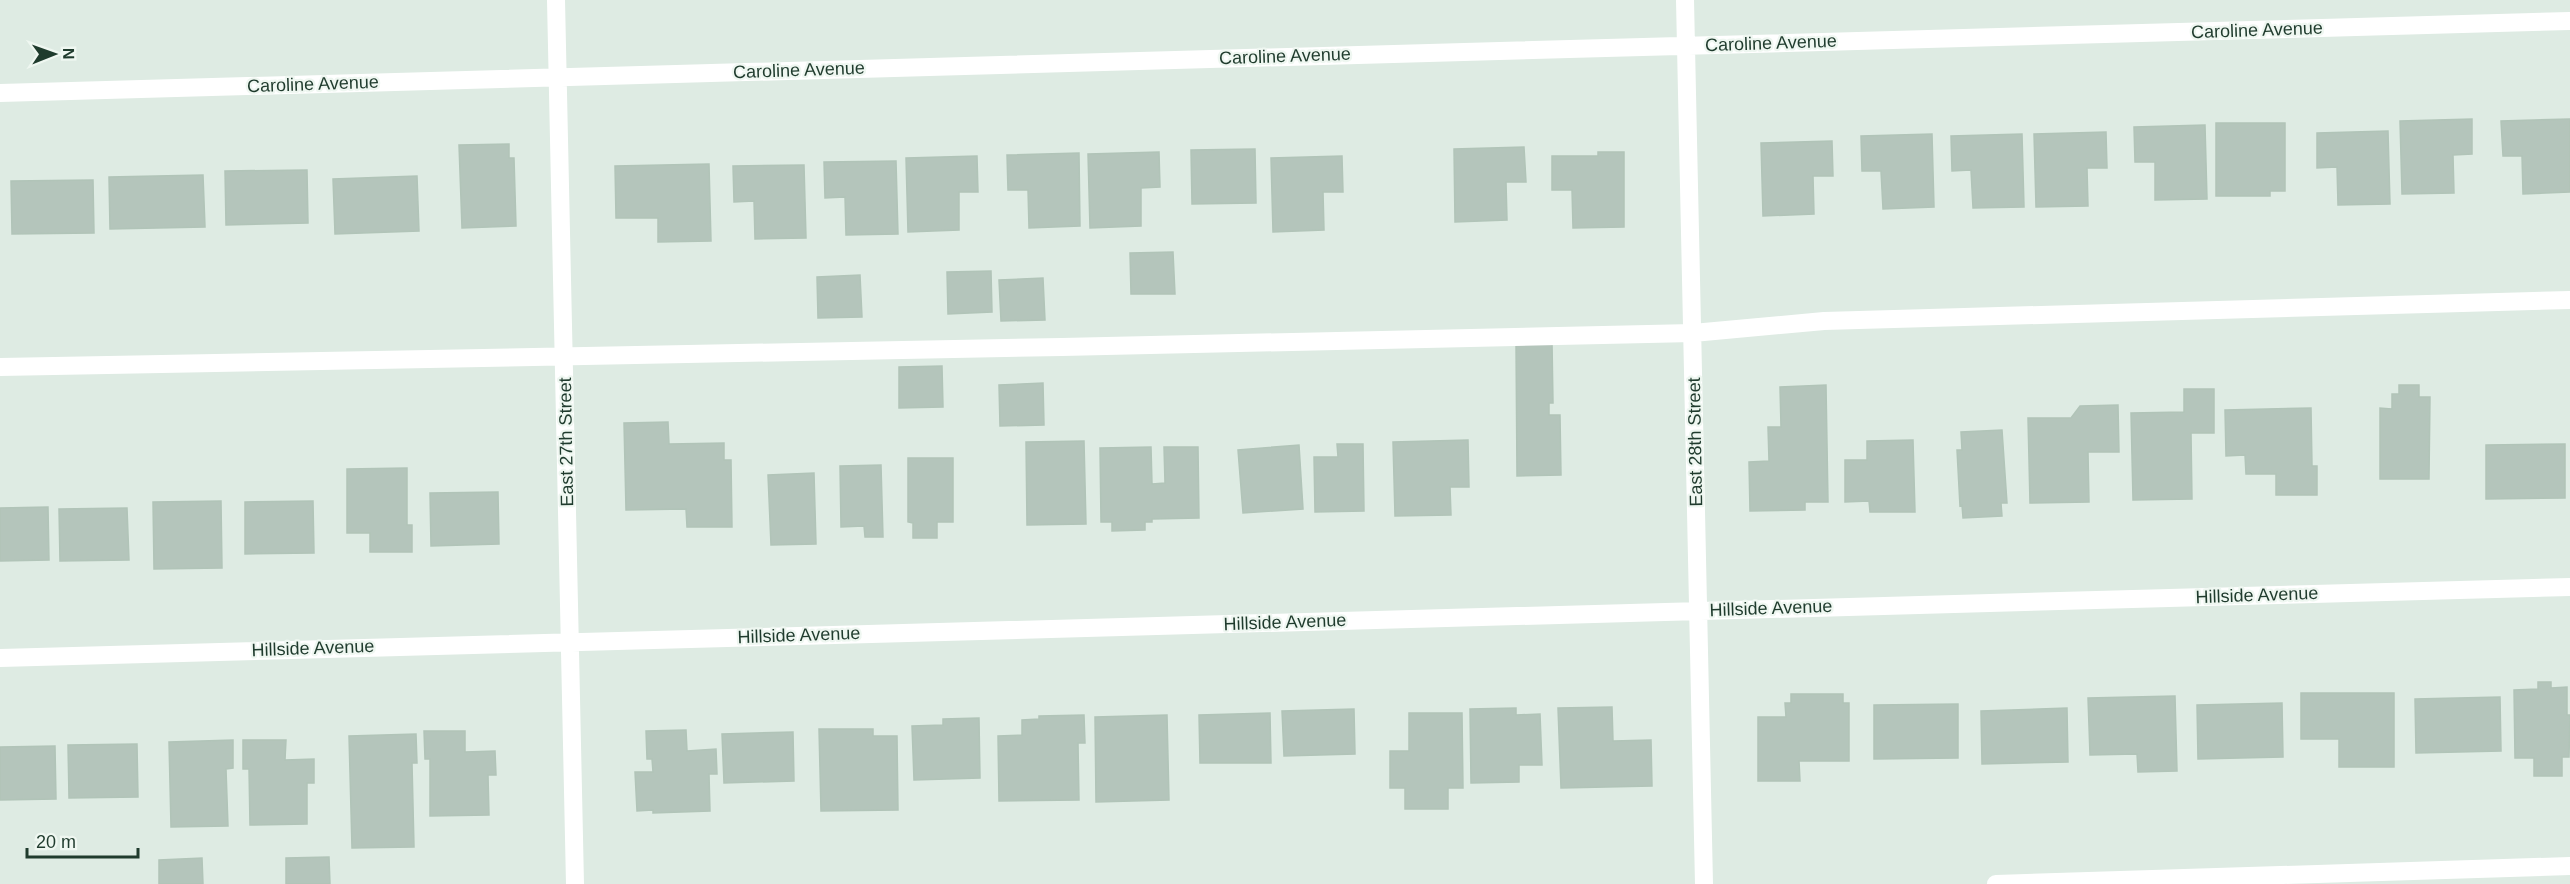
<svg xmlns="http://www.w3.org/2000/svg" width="2570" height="884" viewBox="0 0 2570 884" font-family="Arial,sans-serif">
<rect width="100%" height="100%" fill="#deebe3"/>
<!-- building -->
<path fill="#b4c5bb" stroke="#b1c4b8" stroke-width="1.5" d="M 2472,119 L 2472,154 L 2453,155 L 2454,193 L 2402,194 L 2400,121 Z
M 2570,119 L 2570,192 L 2523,194 L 2522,156 L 2503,156 L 2501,121 Z
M 2216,123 L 2285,123 L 2285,191 L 2270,191 L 2270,196 L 2216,196 Z
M 2205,125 L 2207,199 L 2155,200 L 2155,162 L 2135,162 L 2134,127 Z
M 2388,131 L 2390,204 L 2338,205 L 2337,167 L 2317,168 L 2317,133 Z
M 2106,132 L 2107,168 L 2087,168 L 2088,206 L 2036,207 L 2034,134 Z
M 1932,134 L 1934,207 L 1883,209 L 1881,171 L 1862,171 L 1861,136 Z
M 2022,134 L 2024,207 L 1973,208 L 1971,170 L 1952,171 L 1951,136 Z
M 1832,141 L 1833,176 L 1813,176 L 1814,214 L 1763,216 L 1761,143 Z
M 509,144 L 509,158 L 514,158 L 516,226 L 462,228 L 459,145 Z
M 1524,147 L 1526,182 L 1506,182 L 1507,220 L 1455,222 L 1454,149 Z
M 1255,149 L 1256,203 L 1192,204 L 1191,150 Z
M 1159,152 L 1160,187 L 1141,188 L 1141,226 L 1090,228 L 1088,154 Z
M 1598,152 L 1624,152 L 1624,227 L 1573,228 L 1572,190 L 1552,190 L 1552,156 L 1598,156 Z
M 1079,153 L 1080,226 L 1029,228 L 1028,190 L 1008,190 L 1007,155 Z
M 977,156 L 978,192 L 959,192 L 959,230 L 908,232 L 906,158 Z
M 1342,156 L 1343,192 L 1323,192 L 1324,230 L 1273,232 L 1271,158 Z
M 896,161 L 898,234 L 846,235 L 845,197 L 825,198 L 824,162 Z
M 709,164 L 711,241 L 658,242 L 658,218 L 616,218 L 615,166 Z
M 804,165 L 806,238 L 755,239 L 754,201 L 734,202 L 733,166 Z
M 307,170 L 308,223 L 226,225 L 225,171 Z
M 203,175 L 205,227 L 110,229 L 109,177 Z
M 417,176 L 419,231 L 335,234 L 333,179 Z
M 93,180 L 94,233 L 12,234 L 11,181 Z
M 1173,252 L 1175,294 L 1131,294 L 1130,253 Z
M 991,271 L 992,312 L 948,314 L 947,272 Z
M 860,275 L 862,317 L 818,318 L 817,277 Z
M 1043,278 L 1045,320 L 1001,321 L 999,280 Z
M 1552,342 L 1553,403 L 1549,403 L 1549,415 L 1560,415 L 1561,475 L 1517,476 L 1516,343 Z
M 942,366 L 943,407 L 899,408 L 899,367 Z
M 1043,383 L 1044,425 L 1000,426 L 999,385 Z
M 1826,385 L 1828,502 L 1805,502 L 1805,510 L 1750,511 L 1749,462 L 1769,461 L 1768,427 L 1781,427 L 1780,387 Z
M 2399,385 L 2419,385 L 2419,397 L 2430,397 L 2429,479 L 2380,479 L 2380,408 L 2392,409 L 2392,394 L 2399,394 Z
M 2184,389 L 2214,389 L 2214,433 L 2191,433 L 2192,499 L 2133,500 L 2131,413 L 2184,412 Z
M 2118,405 L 2119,452 L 2088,452 L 2089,502 L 2030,503 L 2028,418 L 2071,418 L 2080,406 Z
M 2311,408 L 2312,466 L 2317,466 L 2317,495 L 2276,495 L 2276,474 L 2246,474 L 2245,455 L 2226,456 L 2225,410 Z
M 668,422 L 669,444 L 724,443 L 724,460 L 731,460 L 732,527 L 687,527 L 686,509 L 626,510 L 624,423 Z
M 2002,430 L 2007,503 L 2001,503 L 2002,516 L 1963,518 L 1962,505 L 1960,506 L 1957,450 L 1962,450 L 1961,432 Z
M 1468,440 L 1469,487 L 1450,487 L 1451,515 L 1395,516 L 1393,442 Z
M 1913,440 L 1915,512 L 1870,512 L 1869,501 L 1845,502 L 1845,460 L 1867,460 L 1867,441 Z
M 1084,441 L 1086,524 L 1027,525 L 1026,442 Z
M 1337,444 L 1363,444 L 1364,511 L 1315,512 L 1314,457 L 1338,457 Z
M 2565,444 L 2565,498 L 2486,499 L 2486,445 Z
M 1299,445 L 1303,509 L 1243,513 L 1238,450 Z
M 1151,447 L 1152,484 L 1165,483 L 1164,447 L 1198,447 L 1199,518 L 1152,519 L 1152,522 L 1145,522 L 1145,530 L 1112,531 L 1112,522 L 1101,522 L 1100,448 Z
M 908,458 L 953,458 L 953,522 L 937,522 L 937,538 L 913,538 L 913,523 L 908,522 Z
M 881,465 L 883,537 L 865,537 L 864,526 L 841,527 L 840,466 Z
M 407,468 L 407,525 L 412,525 L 412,552 L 370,552 L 370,533 L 347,533 L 347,469 Z
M 814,473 L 816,544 L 771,545 L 768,475 Z
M 498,492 L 499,544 L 431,546 L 430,493 Z
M 221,501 L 222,568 L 154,569 L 153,502 Z
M 313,501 L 314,553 L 245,554 L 245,502 Z
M 48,507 L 49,560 L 0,561 L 0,508 Z
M 127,508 L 129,560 L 60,561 L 59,509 Z
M 2538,682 L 2551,682 L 2551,688 L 2567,687 L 2567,715 L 2570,715 L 2569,757 L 2562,757 L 2562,776 L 2534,776 L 2534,758 L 2515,758 L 2514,690 L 2538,689 Z
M 2301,693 L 2394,693 L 2394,767 L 2339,767 L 2339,739 L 2301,739 Z
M 1791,694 L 1843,694 L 1843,703 L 1849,703 L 1849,761 L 1799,761 L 1800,781 L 1758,781 L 1758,717 L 1786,717 L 1785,703 L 1791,703 Z
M 2175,696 L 2177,771 L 2138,772 L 2137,754 L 2090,755 L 2088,698 Z
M 2500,697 L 2501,751 L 2416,753 L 2415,699 Z
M 2282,703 L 2283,757 L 2198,759 L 2197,705 Z
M 1958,704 L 1958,758 L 1874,759 L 1874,705 Z
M 1612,707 L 1613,741 L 1651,740 L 1652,786 L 1561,788 L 1558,708 Z
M 1516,708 L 1516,715 L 1540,714 L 1542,765 L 1519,765 L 1519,782 L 1471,783 L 1470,709 Z
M 2067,708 L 2068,762 L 1982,764 L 1981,711 Z
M 1354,709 L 1355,754 L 1284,756 L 1282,711 Z
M 1270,713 L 1271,763 L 1200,763 L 1199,715 Z
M 1409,713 L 1462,713 L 1463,788 L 1448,788 L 1448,809 L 1405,809 L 1405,788 L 1390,788 L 1390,751 L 1409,751 Z
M 1084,715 L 1085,743 L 1078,743 L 1079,800 L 999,801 L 998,736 L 1022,735 L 1022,720 L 1039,719 L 1039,716 Z
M 1167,715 L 1169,800 L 1096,802 L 1095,717 Z
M 979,718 L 980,778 L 914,780 L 912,726 L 943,725 L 943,719 Z
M 819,729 L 873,729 L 873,736 L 897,736 L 898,810 L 821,811 Z
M 686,730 L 687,751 L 716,749 L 717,774 L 709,774 L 710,811 L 653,813 L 653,810 L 637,811 L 635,772 L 653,772 L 652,759 L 647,759 L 646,731 Z
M 424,731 L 465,731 L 465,752 L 495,751 L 496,775 L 488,775 L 489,815 L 430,816 L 430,759 L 425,759 Z
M 793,732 L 794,781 L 724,783 L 722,734 Z
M 416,734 L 417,763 L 412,763 L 414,847 L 352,848 L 349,736 Z
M 233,740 L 233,768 L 226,769 L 228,826 L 171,827 L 169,742 Z
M 243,740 L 286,740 L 285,760 L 314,759 L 314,783 L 307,783 L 307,824 L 250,825 L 249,769 L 243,769 Z
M 137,744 L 138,797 L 69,798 L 68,745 Z
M 55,746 L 56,799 L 0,800 L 0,747 Z
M 329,857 L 330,884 L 286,884 L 286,858 Z
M 202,858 L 203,884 L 159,884 L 159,860 Z"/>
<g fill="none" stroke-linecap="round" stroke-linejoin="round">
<!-- minor -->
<path stroke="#fff" stroke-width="18" d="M 556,0 L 575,884
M 1685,0 L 1704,884
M 0,93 L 2570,21
M 0,367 L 1062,347 L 1693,333 L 1824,321 L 2570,300
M 0,658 L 2570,587
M 1996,884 L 2570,866"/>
</g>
<g text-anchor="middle" stroke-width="4.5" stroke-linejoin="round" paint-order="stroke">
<!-- street labels -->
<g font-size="18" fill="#1f3b2d" stroke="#eff7f1">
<text transform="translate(2257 30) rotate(-2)" y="6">Caroline Avenue</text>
<text transform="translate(1771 43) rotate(-2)" y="6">Caroline Avenue</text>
<text transform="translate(1285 56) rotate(-2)" y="6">Caroline Avenue</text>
<text transform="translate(799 70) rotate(-2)" y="6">Caroline Avenue</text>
<text transform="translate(313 84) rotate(-2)" y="6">Caroline Avenue</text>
<text transform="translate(566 442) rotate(-91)" y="6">East 27th Street</text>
<text transform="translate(1695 442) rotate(-91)" y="6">East 28th Street</text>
<text transform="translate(2257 595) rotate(-2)" y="6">Hillside Avenue</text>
<text transform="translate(1771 608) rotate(-2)" y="6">Hillside Avenue</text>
<text transform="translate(1285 622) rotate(-2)" y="6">Hillside Avenue</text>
<text transform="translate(799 635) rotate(-2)" y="6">Hillside Avenue</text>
<text transform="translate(313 648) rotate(-2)" y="6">Hillside Avenue</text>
</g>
</g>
<!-- north arrow -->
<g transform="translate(54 54) rotate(89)" stroke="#eff7f1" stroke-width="4.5" paint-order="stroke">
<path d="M0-4.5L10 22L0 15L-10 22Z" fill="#1f3b2d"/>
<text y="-9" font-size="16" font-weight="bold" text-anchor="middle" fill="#1f3b2d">N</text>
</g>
<!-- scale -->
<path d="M27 848v9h111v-9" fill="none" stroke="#1f3b2d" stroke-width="3"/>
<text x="36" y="848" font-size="18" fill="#1f3b2d" stroke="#eff7f1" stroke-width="4.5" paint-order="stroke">20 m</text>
</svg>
